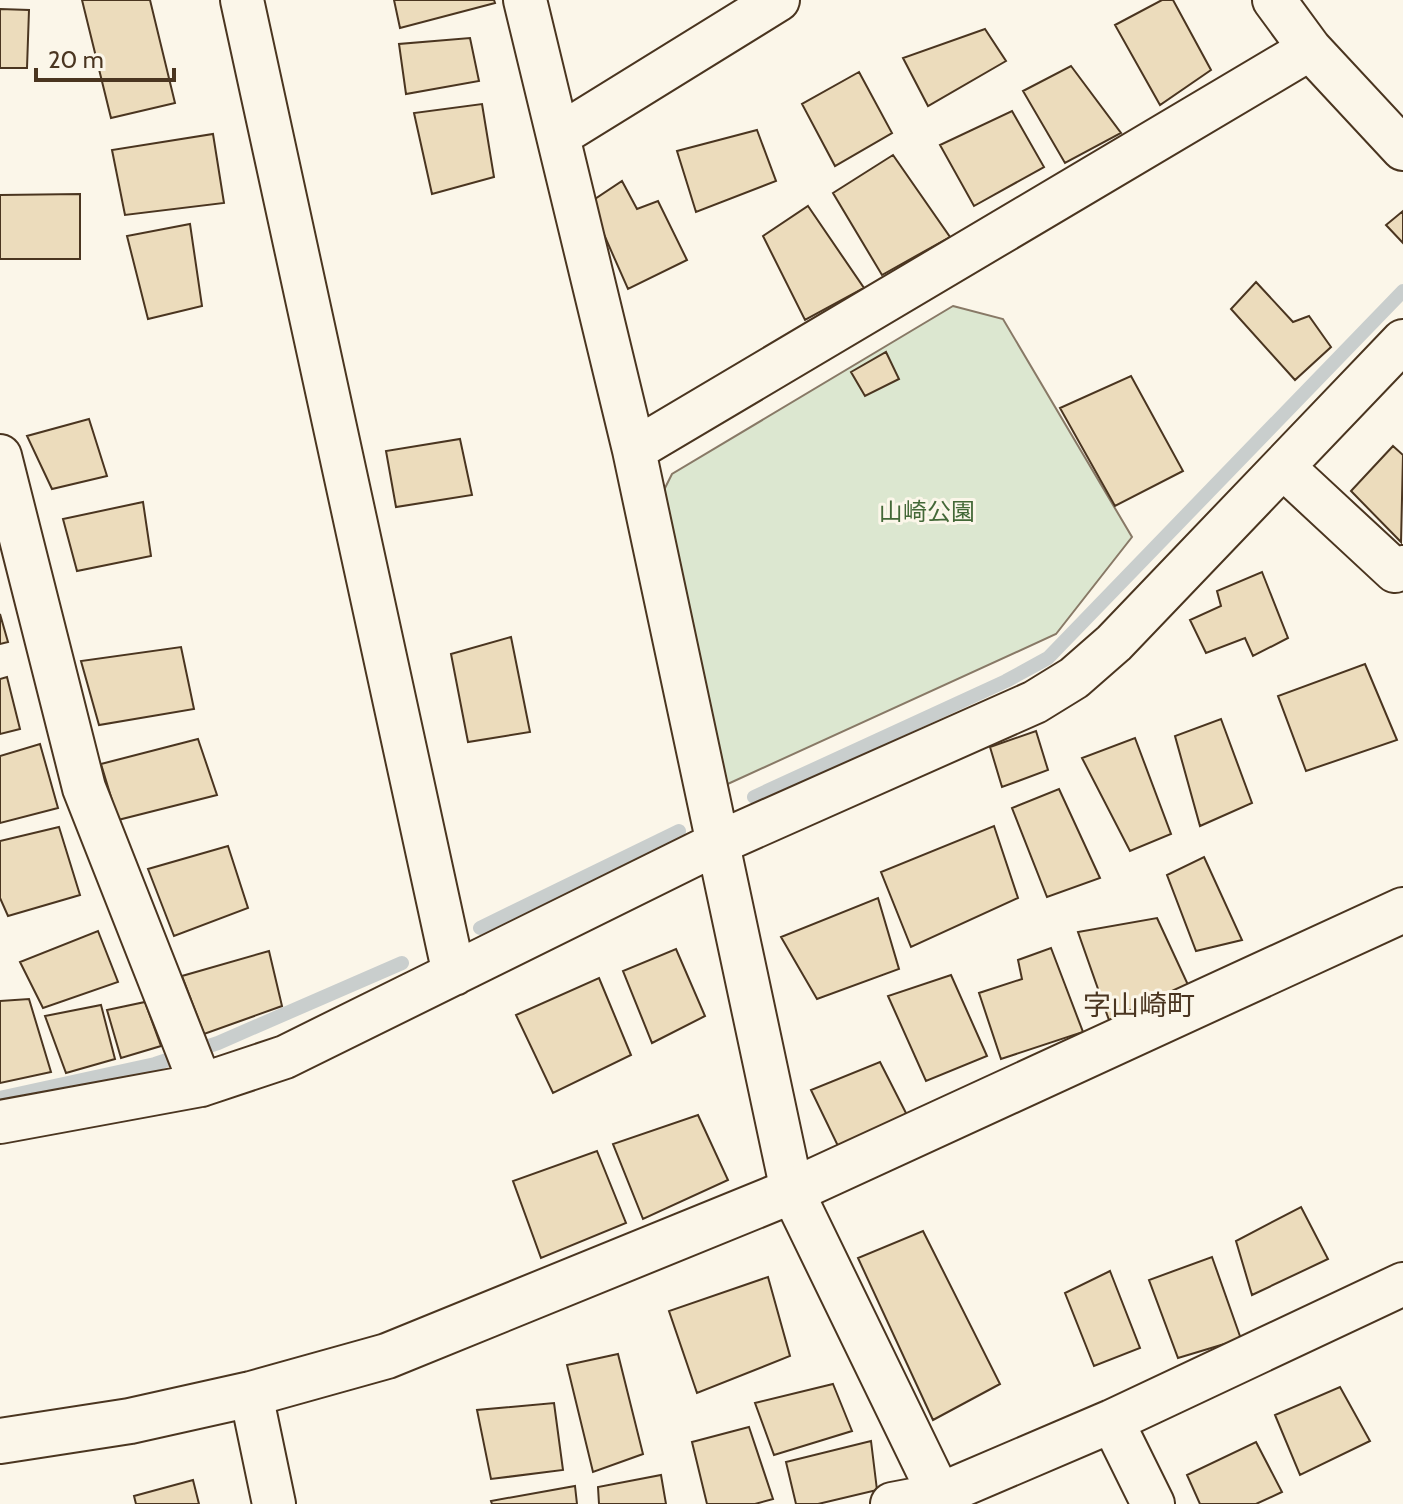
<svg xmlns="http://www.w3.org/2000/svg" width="1403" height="1504" viewBox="0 0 1403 1504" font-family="Cabin,'Noto Sans JP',sans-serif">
<rect width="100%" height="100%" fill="#fbf6e9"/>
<!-- green -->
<path fill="#dce7d0" stroke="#887966" stroke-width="2" d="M 953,306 L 1003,319 L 1132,537 L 1056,634 L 719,788 L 660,498 L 672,474 Z"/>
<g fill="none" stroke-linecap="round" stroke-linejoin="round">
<!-- stream -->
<path stroke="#c9cecd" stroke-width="14" d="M 754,797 L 1006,681 L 1048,658 L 1403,291
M 480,928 L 679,831
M 0,1098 L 155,1064 L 218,1043 L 402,963"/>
</g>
<!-- building -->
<path fill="#ecdcbc" stroke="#4a3520" stroke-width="2" d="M 82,0 L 150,0 L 175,103 L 111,118 Z
M 394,0 L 494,0 L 495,3 L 400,28 Z
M 1162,0 L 1173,0 L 1211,70 L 1160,105 L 1115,25 Z
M 0,9 L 29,10 L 27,68 L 0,68 Z
M 985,29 L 1006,61 L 928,106 L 903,58 Z
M 470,38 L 479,81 L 406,94 L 399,44 Z
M 1071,66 L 1121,133 L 1065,163 L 1023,91 Z
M 859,72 L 892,133 L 835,166 L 802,104 Z
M 482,104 L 494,177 L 432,194 L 414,113 Z
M 1012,111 L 1044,167 L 974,206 L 940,145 Z
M 757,130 L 776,181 L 696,212 L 677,151 Z
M 213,134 L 224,203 L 125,215 L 112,150 Z
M 893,155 L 950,237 L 882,275 L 833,193 Z
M 622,181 L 637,209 L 658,201 L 687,260 L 628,289 L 602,230 L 595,199 Z
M 80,194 L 80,259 L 0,259 L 0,195 Z
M 808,206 L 864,288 L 805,320 L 763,236 Z
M 1403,211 L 1403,243 L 1386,225 Z
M 190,224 L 202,306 L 148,319 L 127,236 Z
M 1256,282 L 1293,322 L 1309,316 L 1331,347 L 1295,380 L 1231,309 Z
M 886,352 L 899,379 L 865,396 L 851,372 Z
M 1131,376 L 1183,471 L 1115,506 L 1060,408 Z
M 89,419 L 107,476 L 52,489 L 27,436 Z
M 460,439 L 472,495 L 396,507 L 386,451 Z
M 1393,446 L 1403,455 L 1401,542 L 1351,491 Z
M 143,502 L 151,556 L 77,571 L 63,519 Z
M 1262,572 L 1288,638 L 1253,656 L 1245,638 L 1206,653 L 1190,620 L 1221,606 L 1217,591 Z
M 0,614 L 8,642 L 0,644 Z
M 511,637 L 530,732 L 468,742 L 451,654 Z
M 181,647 L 194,709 L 99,725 L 81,661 Z
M 1365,664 L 1397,740 L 1306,771 L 1278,696 Z
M 7,677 L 20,729 L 0,734 L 0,679 Z
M 1221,719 L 1252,803 L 1200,826 L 1175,736 Z
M 1036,731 L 1048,770 L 1002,787 L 990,747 Z
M 1135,738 L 1171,834 L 1130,851 L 1082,758 Z
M 198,739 L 217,795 L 118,820 L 101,764 Z
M 40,744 L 58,808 L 0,823 L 0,756 Z
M 1059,789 L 1100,878 L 1047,897 L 1012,808 Z
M 994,826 L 1018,898 L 911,947 L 881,872 Z
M 59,827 L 80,895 L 8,916 L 0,898 L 0,841 Z
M 228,846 L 248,908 L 174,936 L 148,869 Z
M 1204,857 L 1242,940 L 1196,951 L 1167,875 Z
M 878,898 L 899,969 L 817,999 L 781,937 Z
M 1157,918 L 1189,987 L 1110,1023 L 1078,932 Z
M 98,931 L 118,982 L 43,1008 L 20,962 Z
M 1051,948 L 1083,1032 L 1001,1059 L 979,993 L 1022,979 L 1018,960 Z
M 676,949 L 705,1016 L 652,1043 L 623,971 Z
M 269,951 L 282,1006 L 204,1034 L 182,976 Z
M 951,975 L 987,1056 L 926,1081 L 888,996 Z
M 599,978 L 631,1055 L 553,1093 L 516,1015 Z
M 29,999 L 51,1072 L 0,1083 L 0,1001 Z
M 145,1002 L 161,1046 L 121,1058 L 107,1010 Z
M 101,1005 L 115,1059 L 66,1073 L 45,1016 Z
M 880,1062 L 908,1117 L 838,1146 L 811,1090 Z
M 698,1115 L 728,1180 L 643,1219 L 613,1144 Z
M 597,1151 L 626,1223 L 541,1258 L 513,1181 Z
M 1301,1207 L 1328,1259 L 1252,1295 L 1236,1241 Z
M 923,1231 L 1000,1384 L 933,1420 L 858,1258 Z
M 1212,1257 L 1241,1339 L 1178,1358 L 1149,1280 Z
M 1110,1271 L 1140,1348 L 1094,1366 L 1065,1293 Z
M 768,1277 L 790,1356 L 697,1393 L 669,1311 Z
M 618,1354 L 643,1454 L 593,1472 L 567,1365 Z
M 833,1384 L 852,1431 L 774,1455 L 755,1403 Z
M 1340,1387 L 1370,1441 L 1300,1475 L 1275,1415 Z
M 554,1403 L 563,1470 L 491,1479 L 477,1410 Z
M 749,1427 L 773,1499 L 755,1504 L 707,1504 L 692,1442 Z
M 871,1441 L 877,1490 L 818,1504 L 796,1504 L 786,1462 Z
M 1256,1442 L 1282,1492 L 1256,1504 L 1200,1504 L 1187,1475 Z
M 661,1475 L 666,1504 L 599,1504 L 598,1487 Z
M 193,1480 L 199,1504 L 136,1504 L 134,1496 Z
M 575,1486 L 577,1504 L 492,1504 L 491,1501 Z"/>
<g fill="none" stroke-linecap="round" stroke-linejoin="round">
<defs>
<path id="minor" d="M 242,0 L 454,974
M 525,0 L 634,450 L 792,1191 L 944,1504
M 1274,0 L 1310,49 L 1403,149
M 558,136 L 778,0
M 634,450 L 1310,49
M 0,456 L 84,788 L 201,1085
M 1283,467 L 1395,571 L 1403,567
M 0,1122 L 201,1085 L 285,1057 L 718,843 L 1035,702 L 1074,678 L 1114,643 L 1403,341
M 251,1394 L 274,1504
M 1112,1421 L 1153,1504
M 892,1504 L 939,1495 L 1112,1421 L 1403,1284"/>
<path id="tertiary" d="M 0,1441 L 130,1421 L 251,1394 L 387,1356 L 792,1191 L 1403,910"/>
</defs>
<!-- minor casing -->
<use href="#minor" stroke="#4a3520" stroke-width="46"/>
<!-- tertiary casing -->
<use href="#tertiary" stroke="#4a3520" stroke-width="48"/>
<!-- minor -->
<use href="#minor" stroke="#fbf6e9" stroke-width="42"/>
<!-- tertiary -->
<use href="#tertiary" stroke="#fbf6e9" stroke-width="44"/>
</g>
<g text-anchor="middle" stroke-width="6" stroke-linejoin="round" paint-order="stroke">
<!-- park labels -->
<g font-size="24" fill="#436837" stroke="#fbf6e9">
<text x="927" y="520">山崎公園</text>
</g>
<!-- quarter labels -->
<g font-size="28" fill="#4a3520" stroke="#fbf6e9">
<text x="1139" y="1015">字山崎町</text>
</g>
</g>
<!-- scale -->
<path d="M36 68v12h138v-12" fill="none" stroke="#4a3520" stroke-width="4"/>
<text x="48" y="68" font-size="24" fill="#4a3520" stroke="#fbf6e9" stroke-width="6" paint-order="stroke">20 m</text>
</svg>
